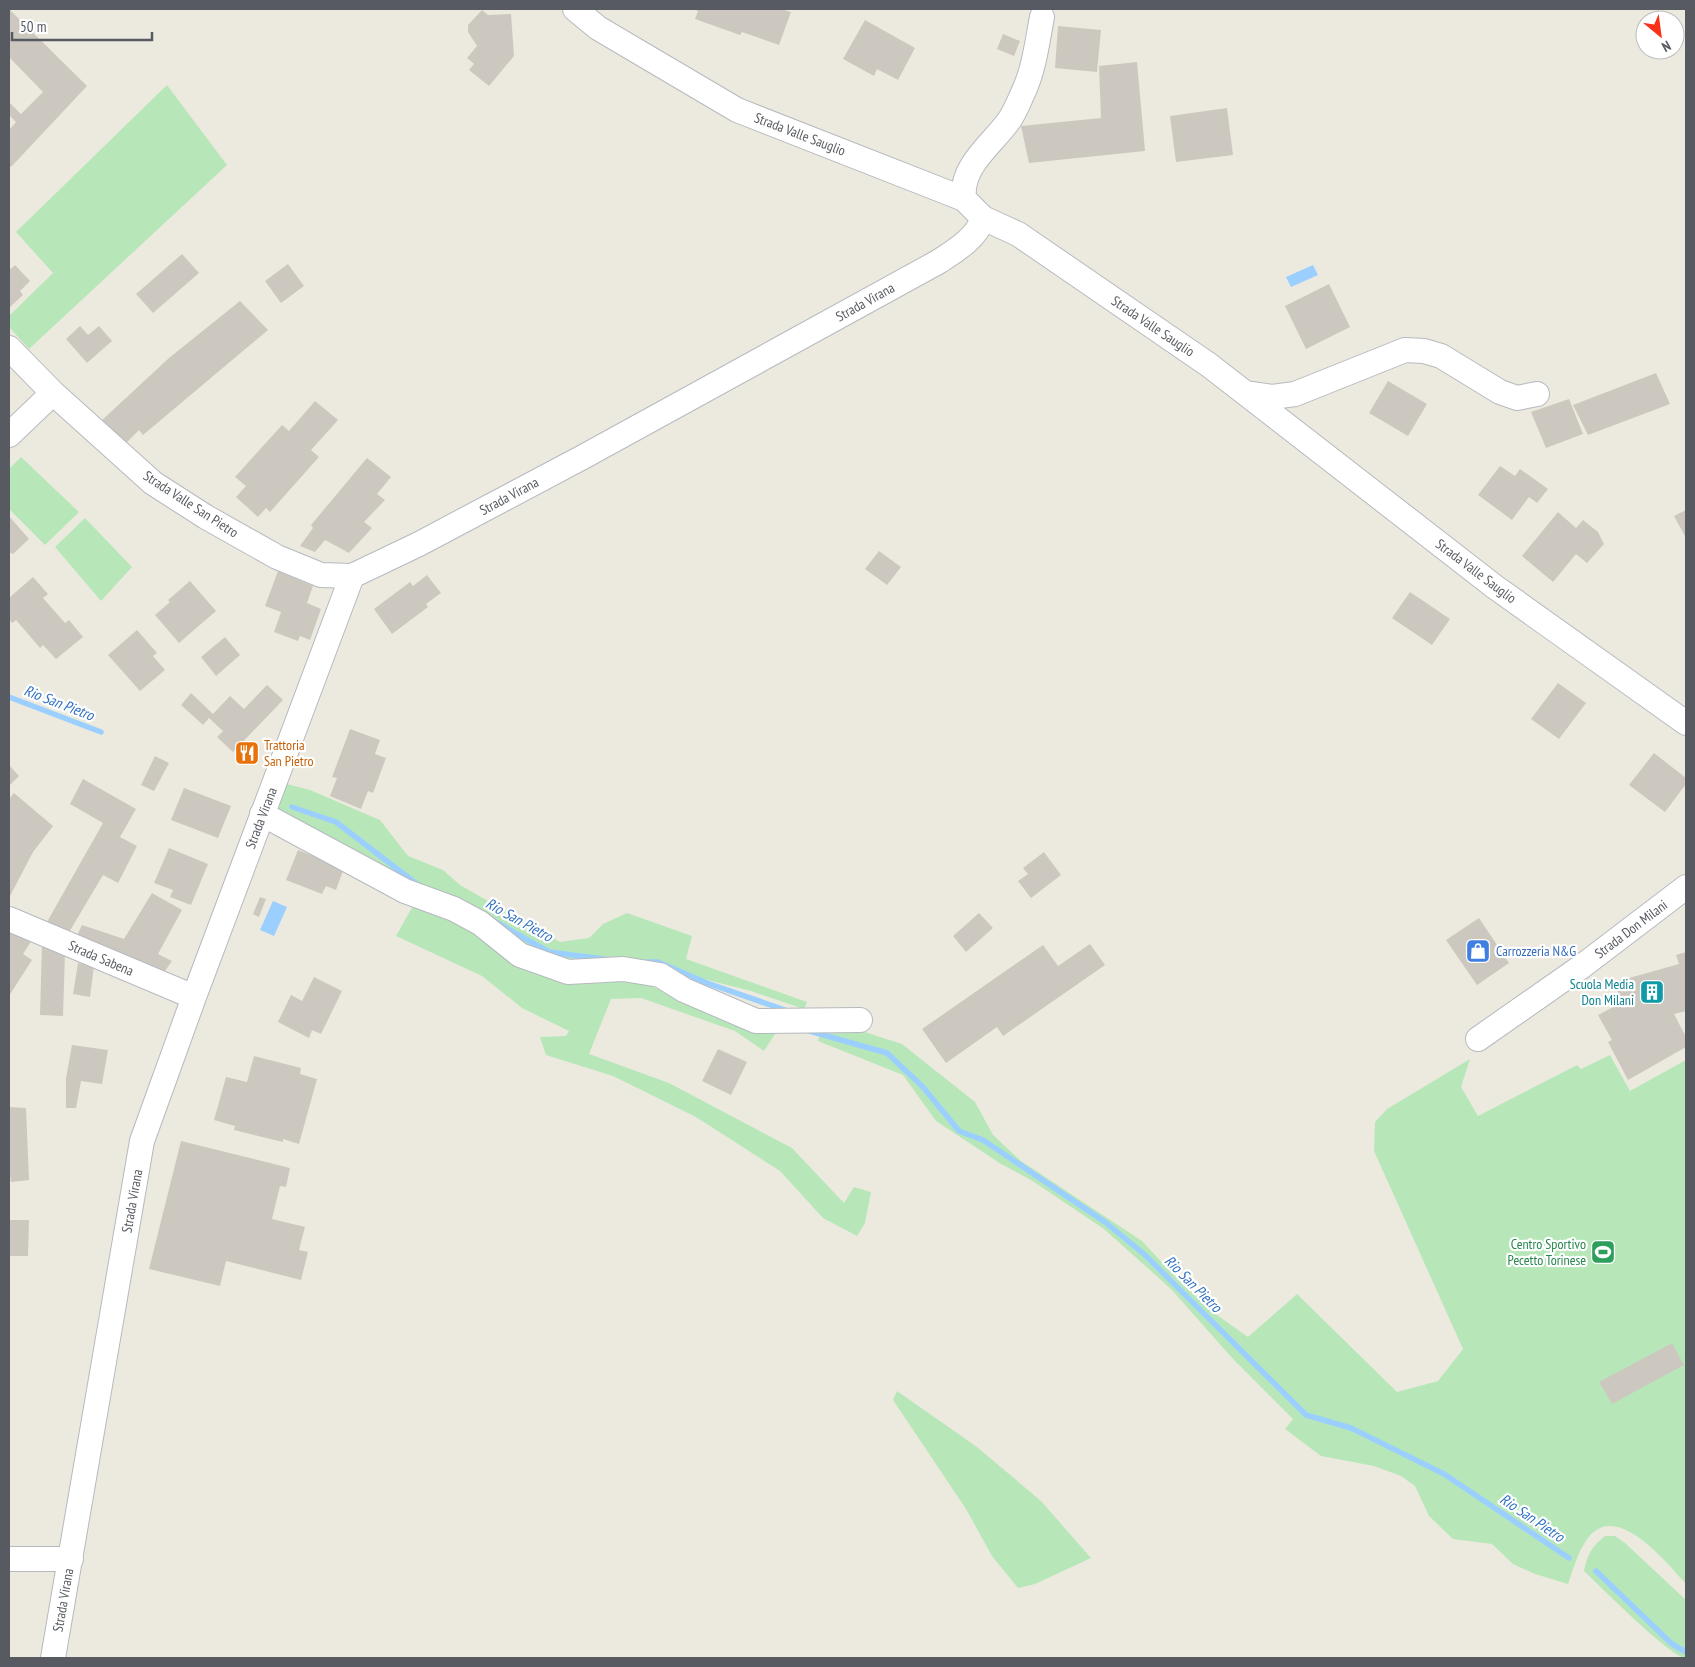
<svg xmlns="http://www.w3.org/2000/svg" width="1695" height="1667" viewBox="0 0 1695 1667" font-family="'PT Sans Narrow',sans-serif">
<rect width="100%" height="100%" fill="#eceade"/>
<!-- green -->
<path fill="#b7e7b9" d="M 167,85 L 227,165 L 29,349 L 9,327 L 9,316 L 53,273 L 16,232 Z
M 21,457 L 79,512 L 45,545 L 9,509 L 9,469 Z
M 85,518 L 132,567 L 101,601 L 55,547 Z
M 287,784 L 310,790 L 380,820 L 408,856 L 443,870 L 460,885 L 560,942 L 589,938 L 603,924 L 627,913 L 692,936 L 686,959 L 807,1002 L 804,1009 L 751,991 L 688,975 L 620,963 L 576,967 L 526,946 L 456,905 L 277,809 Z
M 414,904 C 534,951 657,988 779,1028 L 764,1051 L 735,1031 L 641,998 L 611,999 L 589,1054 L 669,1083 L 792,1148 L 844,1203 L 854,1187 L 871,1192 L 865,1223 L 857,1236 L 823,1218 L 780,1171 L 696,1117 L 613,1076 L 546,1055 L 540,1037 L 566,1036 L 569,1031 L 522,1008 L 482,976 L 396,936 Z
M 852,1028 L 902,1044 L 975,1102 L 993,1135 L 1021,1161 L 1142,1241 L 1182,1284 L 1217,1315 L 1248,1337 L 1297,1294 L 1397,1392 L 1438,1381 L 1463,1349 L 1374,1151 L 1375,1122 L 1387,1109 L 1470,1059 L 1461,1087 L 1478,1116 L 1577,1065 L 1581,1069 L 1610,1055 L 1630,1091 L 1686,1060 L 1686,1584 C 1666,1562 1614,1497 1586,1541 C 1577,1554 1573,1570 1568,1584 L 1535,1574 L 1513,1564 L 1492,1544 L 1453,1539 L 1429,1516 L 1415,1486 L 1401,1476 L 1374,1466 L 1321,1456 L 1285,1429 L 1293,1419 L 1233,1359 L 1171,1289 L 1104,1229 L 1031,1180 L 1001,1164 L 936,1121 L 903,1075 L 818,1041 L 821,1030 Z
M 897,1391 L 977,1447 L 1041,1501 L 1091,1558 L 1035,1584 L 1018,1588 L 992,1556 L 966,1509 L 893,1400 Z
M 1605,1536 L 1615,1536 L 1625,1543 L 1686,1600 L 1686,1658 C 1671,1658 1600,1586 1584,1571 C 1587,1555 1592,1546 1605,1536 Z"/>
<!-- water -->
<path fill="#9bcfff" d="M 1313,265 L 1318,275 L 1291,287 L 1286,277 Z
M 273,901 L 287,907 L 274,936 L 260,930 Z"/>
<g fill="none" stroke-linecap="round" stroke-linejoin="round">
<!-- stream -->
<path stroke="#9bcfff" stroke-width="5.5" d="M 9,697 L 101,732
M 292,807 L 336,822 L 418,885
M 494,921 L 549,952 L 604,959
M 648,962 L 658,962 L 707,983 L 785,1010
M 806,1030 L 887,1053 L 923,1087 L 959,1131 L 983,1140 L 1105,1222 L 1145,1255 L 1306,1415 L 1351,1428 L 1444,1474 L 1569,1558
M 1596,1571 L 1672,1644 L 1686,1652"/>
</g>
<!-- building -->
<path fill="#ccc8bf" d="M 9,9 L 87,86 L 11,167 L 9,165 L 9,130 L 16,122 L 9,115 L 9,105 L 10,103 L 21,114 L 43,92 L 9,57 Z
M 692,9 L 781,9 L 791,12 L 779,45 L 742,32 L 740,35 L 695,19 L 698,11 Z
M 482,10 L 488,15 L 511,14 L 514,56 L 489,86 L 469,70 L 474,64 L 467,58 L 477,46 L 468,32 L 468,25 Z
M 865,20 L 915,48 L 898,80 L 877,69 L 874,76 L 843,59 Z
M 1058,26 L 1101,30 L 1097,72 L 1055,68 Z
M 1003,34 L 1020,41 L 1014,56 L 997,49 Z
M 1137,62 L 1145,151 L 1029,163 L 1021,126 L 1101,118 L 1099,66 Z
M 1227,108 L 1233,155 L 1176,162 L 1170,116 Z
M 182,254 L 199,273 L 153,313 L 136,294 Z
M 288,264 L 304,286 L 281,303 L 265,281 Z
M 15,265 L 30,281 L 20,291 L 23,295 L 9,308 L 9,266 L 11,269 Z
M 1329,284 L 1350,327 L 1306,349 L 1285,306 Z
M 240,301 L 268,330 L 143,435 L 139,430 L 125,444 L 100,422 L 169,358 Z
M 80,326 L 88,335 L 99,326 L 112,341 L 87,363 L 66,339 Z
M 1656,373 L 1670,404 L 1588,435 L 1573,405 Z
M 1388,381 L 1427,404 L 1408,436 L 1369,413 Z
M 1569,399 L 1583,434 L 1546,448 L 1531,412 Z
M 315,401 L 338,420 L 311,450 L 319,457 L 270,512 L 266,508 L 258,517 L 236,497 L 246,486 L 235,477 L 282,425 L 289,431 Z
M 367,458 L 391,477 L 377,494 L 385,500 L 364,522 L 372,528 L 349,553 L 325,540 L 315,552 L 300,546 L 313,528 L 311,525 Z
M 1500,466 L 1515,476 L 1520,469 L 1548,489 L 1537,503 L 1529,497 L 1512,520 L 1478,495 Z
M 1686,510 L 1686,538 L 1674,516 Z
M 1558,512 L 1576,528 L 1583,520 L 1598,532 L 1604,544 L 1587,563 L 1576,554 L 1553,582 L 1522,556 Z
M 9,516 L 29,539 L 13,554 L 9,552 Z
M 879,551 L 901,567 L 887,585 L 865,569 Z
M 278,571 L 313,586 L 307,603 L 321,609 L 310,640 L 300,636 L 298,641 L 274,632 L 281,612 L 265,606 Z
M 427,575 L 441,593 L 426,604 L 428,607 L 392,634 L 374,609 L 410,582 L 413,586 Z
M 33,577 L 48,594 L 43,598 L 65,623 L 69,620 L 83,637 L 56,659 L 43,645 L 40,648 L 16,620 L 12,623 L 9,619 L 9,598 Z
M 190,581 L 216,611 L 179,643 L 155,615 L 170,602 L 168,600 Z
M 1410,592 L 1450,619 L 1432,645 L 1392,618 Z
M 137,630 L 157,653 L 153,656 L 165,670 L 140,691 L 108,655 Z
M 225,637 L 240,655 L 216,676 L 201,657 Z
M 1558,683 L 1586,703 L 1559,739 L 1531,719 Z
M 267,685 L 283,700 L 233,752 L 217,737 L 223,731 L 209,718 L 203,725 L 181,705 L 191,693 L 213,714 L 230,696 L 244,709 Z
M 350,729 L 380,740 L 375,754 L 386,758 L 373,793 L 368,791 L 361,809 L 330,796 L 337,778 L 332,777 Z
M 1654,753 L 1686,778 L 1686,784 L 1665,812 L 1629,785 Z
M 155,756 L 169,763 L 154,791 L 141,785 Z
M 9,765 L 19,776 L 9,786 Z
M 83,779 L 136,809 L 120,837 L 137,846 L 118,883 L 103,875 L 65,939 L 43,929 L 103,823 L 70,804 Z
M 184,788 L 231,806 L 218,838 L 171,820 Z
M 14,793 L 53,826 L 33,852 L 9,898 L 9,799 Z
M 169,848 L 208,864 L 191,905 L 170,897 L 173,890 L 154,883 Z
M 298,850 L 344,868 L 336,890 L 326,886 L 322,894 L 286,880 Z
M 1044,852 L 1061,875 L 1031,898 L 1018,881 L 1028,874 L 1023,868 Z
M 152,893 L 182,910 L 158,954 L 172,961 L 160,978 L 74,942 L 82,925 L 124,939 Z
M 260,897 L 266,899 L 259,917 L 253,914 Z
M 979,913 L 993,928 L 966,952 L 953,936 Z
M 1479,918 L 1509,963 L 1477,985 L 1446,940 Z
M 9,925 L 32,940 L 23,954 L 32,960 L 9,996 Z
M 42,942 L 65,952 L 63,1016 L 40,1015 Z
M 1090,944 L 1105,965 L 1003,1036 L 997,1027 L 946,1063 L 922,1029 L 1043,945 L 1058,966 Z
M 1686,952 L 1686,1011 L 1674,1014 L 1686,1037 L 1686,1047 L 1628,1080 L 1608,1042 L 1612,1040 L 1598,1015 L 1621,1003 L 1615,982 L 1679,964 L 1676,955 Z
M 78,963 L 94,966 L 90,997 L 73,994 Z
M 314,977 L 342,991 L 321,1034 L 312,1030 L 309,1038 L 278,1022 L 291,995 L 302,1001 Z
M 72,1045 L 108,1050 L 102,1084 L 81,1081 L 76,1108 L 66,1108 L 66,1078 Z
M 718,1049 L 747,1062 L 731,1095 L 702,1081 Z
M 254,1056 L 301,1068 L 300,1074 L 317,1079 L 299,1144 L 283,1139 L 283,1142 L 234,1130 L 235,1126 L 214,1120 L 226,1077 L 247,1082 Z
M 9,1107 L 26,1108 L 29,1180 L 11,1182 L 9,1168 Z
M 181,1141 L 290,1168 L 286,1187 L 280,1186 L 272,1219 L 305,1227 L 299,1250 L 308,1252 L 301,1280 L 226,1261 L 220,1286 L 149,1269 Z
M 9,1220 L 29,1220 L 28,1256 L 9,1256 Z
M 1672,1343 L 1684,1365 L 1612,1404 L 1599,1382 Z"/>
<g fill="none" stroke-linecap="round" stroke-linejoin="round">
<defs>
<path id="minor" d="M 575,9 L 598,28 L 737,110 L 964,199 L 983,218 L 1018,234 L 1209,365 L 1495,587 L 1686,723
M 964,199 C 960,167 990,146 1008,122 C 1014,114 1018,104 1022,95 C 1034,71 1037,43 1042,17
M 9,348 L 53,393 L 153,483 L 206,517 L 277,557 L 321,575 L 352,576 L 419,544 L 583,457 L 938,262 C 955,251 977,238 983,218
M 1246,393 L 1272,397 L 1295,394 L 1405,350 L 1424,351 L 1441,356 L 1500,392 L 1517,398 L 1537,394
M 9,435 L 53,393
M 262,814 L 405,891 L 454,909 L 480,923 L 520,955 L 568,972 L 623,969 L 660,975 L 684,990 L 756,1021 L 860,1020
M 9,919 L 194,997
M 1478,1039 L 1581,967 L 1686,887
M 9,1559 L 71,1559
M 53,1658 L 142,1141 L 194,997 L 352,576"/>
</defs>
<!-- minor casing -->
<use href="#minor" stroke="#b6b9bf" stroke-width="26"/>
<!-- minor -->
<use href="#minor" stroke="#fff" stroke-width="24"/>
</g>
<!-- icons -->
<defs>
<symbol id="restaurant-square" viewBox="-11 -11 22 22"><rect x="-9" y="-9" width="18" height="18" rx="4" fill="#e8710a" stroke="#fff"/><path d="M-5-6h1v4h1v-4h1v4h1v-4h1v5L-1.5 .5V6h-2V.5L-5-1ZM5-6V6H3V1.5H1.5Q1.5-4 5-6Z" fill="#fff"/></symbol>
<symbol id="shop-square" viewBox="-11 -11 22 22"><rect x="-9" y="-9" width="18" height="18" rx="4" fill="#3f7fe0" stroke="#fff"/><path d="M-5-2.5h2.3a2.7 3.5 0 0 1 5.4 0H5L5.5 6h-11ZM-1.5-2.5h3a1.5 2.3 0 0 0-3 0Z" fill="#fff"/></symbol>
<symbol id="building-square" viewBox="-11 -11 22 22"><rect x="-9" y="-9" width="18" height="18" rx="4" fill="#0f9aa8" stroke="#fff"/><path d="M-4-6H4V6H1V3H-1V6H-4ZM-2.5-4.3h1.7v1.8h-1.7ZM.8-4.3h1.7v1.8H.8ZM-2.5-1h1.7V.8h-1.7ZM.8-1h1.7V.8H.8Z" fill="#fff"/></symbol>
<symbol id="stadium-square" viewBox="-11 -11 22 22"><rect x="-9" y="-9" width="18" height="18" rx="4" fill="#2e9e5b" stroke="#fff"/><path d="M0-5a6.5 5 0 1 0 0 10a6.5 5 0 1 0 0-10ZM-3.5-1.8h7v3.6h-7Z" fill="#fff"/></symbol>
</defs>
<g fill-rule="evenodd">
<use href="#restaurant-square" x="233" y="739" width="28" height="28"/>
<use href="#shop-square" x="1464" y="937" width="28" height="28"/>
<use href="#building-square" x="1638" y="978" width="28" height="28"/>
<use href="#stadium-square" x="1589" y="1238" width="28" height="28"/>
</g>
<g text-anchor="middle" stroke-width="4.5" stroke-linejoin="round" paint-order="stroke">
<!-- street labels -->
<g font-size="14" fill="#575b61" stroke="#fff">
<text transform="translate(800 134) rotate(21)" y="5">Strada Valle Sauglio</text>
<text transform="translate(865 302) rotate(-29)" y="5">Strada Virana</text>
<text transform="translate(1153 326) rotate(34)" y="5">Strada Valle Sauglio</text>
<text transform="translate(509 496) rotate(-28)" y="5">Strada Virana</text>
<text transform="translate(191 504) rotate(33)" y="5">Strada Valle San Pietro</text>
<text transform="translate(1476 571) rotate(37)" y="5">Strada Valle Sauglio</text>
<text transform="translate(261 818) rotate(-69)" y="5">Strada Virana</text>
<text transform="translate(1631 929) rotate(-37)" y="5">Strada Don Milani</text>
<text transform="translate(101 958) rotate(23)" y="5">Strada Sabena</text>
<text transform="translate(132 1201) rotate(-80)" y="5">Strada Virana</text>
<text transform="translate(63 1600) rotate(-80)" y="5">Strada Virana</text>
</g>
<!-- food labels -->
<g font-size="14" fill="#c56008" stroke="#fff" text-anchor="start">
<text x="264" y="750">Trattoria<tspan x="264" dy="16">San Pietro</tspan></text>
</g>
<!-- shop labels -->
<g font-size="14" fill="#366cbe" stroke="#fff" text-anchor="start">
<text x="1496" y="956">Carrozzeria N&amp;G</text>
</g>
<!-- culture labels -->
<g font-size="14" fill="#0d838f" stroke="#fff" text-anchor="end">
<text x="1634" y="989">Scuola Media<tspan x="1634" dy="16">Don Milani</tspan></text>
</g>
<!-- leisure labels -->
<g font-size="14" fill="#27864d" stroke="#fff" text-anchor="end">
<text x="1586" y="1249">Centro Sportivo<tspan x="1586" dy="16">Pecetto Torinese</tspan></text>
</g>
<!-- water labels -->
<g font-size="15" font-style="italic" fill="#3273c3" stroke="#fff">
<text transform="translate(59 703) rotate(21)" y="5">Rio San Pietro</text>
<text transform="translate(519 920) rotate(29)" y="5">Rio San Pietro</text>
<text transform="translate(1193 1284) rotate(45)" y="5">Rio San Pietro</text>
<text transform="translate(1532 1518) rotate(34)" y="5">Rio San Pietro</text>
</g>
</g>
<!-- border -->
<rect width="1695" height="1667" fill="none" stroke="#575b61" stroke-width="20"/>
<!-- north arrow -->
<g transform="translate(1660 35) rotate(151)"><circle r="24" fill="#ffffff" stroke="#bcbdc0"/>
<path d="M0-4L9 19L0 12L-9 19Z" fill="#f93217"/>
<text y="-8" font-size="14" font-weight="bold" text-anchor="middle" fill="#575b61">N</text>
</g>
<!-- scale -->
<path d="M12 32v8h140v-8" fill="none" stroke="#575b61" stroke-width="2.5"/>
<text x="20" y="32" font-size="15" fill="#575b61" stroke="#ffffff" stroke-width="4" paint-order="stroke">50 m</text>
</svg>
